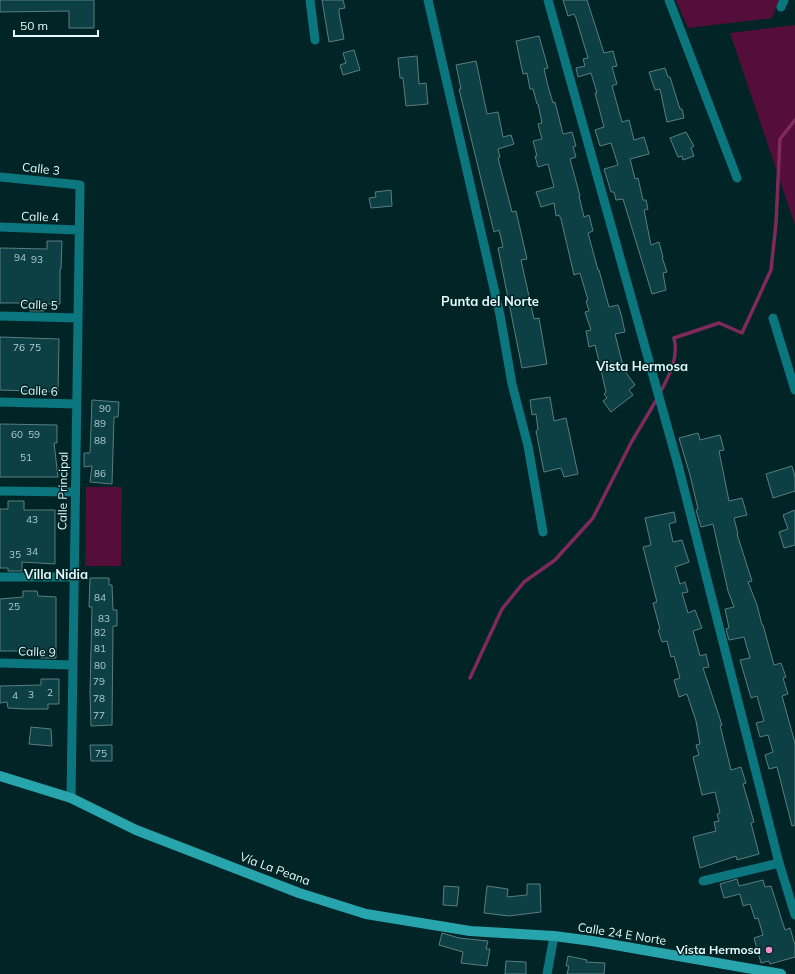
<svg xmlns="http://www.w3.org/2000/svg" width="795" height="974" viewBox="0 0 795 974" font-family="Mulish,sans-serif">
<rect width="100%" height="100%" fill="#012527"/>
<!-- green -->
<path fill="#550d39" d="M 676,0 L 779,0 L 772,18 L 688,28 Z
M 795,25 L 795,225 L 730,33 Z
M 86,487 L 122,487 L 121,566 L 85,566 Z"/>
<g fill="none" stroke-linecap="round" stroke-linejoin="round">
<!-- stream -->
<path stroke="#802a5b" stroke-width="3.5" d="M 660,393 C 669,376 679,358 674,338 L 719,323 L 742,333 L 771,270 L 776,223 L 780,139 L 795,120
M 470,678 L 502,609 L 524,582 L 555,560 L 593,518 L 632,441 L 657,399"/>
</g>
<!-- building -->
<path fill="#0d4044" stroke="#5a7d80" d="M 0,0 L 94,0 L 94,28 L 69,28 L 69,11 L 0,12 Z
M 322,0 L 343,0 L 345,8 L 339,9 L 339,13 L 344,39 L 329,42 Z
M 563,0 L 587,0 L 604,53 L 613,51 L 617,66 L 612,67 L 617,84 L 612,86 L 622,122 L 629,120 L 634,140 L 644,137 L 649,154 L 630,159 L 635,179 L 638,178 L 643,200 L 646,200 L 648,209 L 644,210 L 651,245 L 659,242 L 663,257 L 662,257 L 667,272 L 663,273 L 666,290 L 652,294 L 623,199 L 616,200 L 614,192 L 611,192 L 604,169 L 618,165 L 611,143 L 600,146 L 595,130 L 604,127 L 595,93 L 597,93 L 591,73 L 578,77 L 576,68 L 585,66 L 583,59 L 588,58 L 576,18 L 574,14 L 568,16 Z
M 539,36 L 548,68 L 544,69 L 548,86 L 553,103 L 555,102 L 563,134 L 572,132 L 576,146 L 573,147 L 576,157 L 570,159 L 580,196 L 579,196 L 584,217 L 589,215 L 593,231 L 588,233 L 598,270 L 599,270 L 609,307 L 618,305 L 621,314 L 625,332 L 615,334 L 624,370 L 635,385 L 629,390 L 633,395 L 611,412 L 603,401 L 607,398 L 604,394 L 606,392 L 598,357 L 595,345 L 589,347 L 586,331 L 591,330 L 585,312 L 589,311 L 586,301 L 588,300 L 580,273 L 574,275 L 561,219 L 559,215 L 556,216 L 554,203 L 541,207 L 536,192 L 554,187 L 548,164 L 538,167 L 535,156 L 537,156 L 533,141 L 542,139 L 538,124 L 542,123 L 538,104 L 537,104 L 533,89 L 530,89 L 527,73 L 523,74 L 516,41 Z
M 354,50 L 360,70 L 343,75 L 340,65 L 346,63 L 343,53 Z
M 417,56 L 419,84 L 426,83 L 428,104 L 406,106 L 403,78 L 400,78 L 398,58 Z
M 476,61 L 487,114 L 498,112 L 503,137 L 511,135 L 514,144 L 498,149 L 500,157 L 498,158 L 512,212 L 516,211 L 527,259 L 521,260 L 534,319 L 539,318 L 547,364 L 522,368 L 498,248 L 503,247 L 499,230 L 494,232 L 459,89 L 461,89 L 456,65 Z
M 665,68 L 668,77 L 670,77 L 680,109 L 682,109 L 684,118 L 667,122 L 660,89 L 655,90 L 649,72 Z
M 686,132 L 694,146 L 691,148 L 694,156 L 683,160 L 682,156 L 678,157 L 670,138 Z
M 391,190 L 392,206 L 371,208 L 369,198 L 376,197 L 375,192 Z
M 47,241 L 62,241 L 61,269 L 60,269 L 60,304 L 44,304 L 44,311 L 30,311 L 30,303 L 0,303 L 0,248 L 47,249 Z
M 0,337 L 59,339 L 58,392 L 0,390 Z
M 550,397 L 554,421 L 566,418 L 578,474 L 564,477 L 561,468 L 544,472 L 536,431 L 538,430 L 536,414 L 532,415 L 530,400 Z
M 92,400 L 119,402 L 118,417 L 114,417 L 112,484 L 90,482 L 92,466 L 84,467 L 84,453 L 90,453 Z
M 0,424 L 57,425 L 57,443 L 54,443 L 58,477 L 0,477 Z
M 698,433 L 700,440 L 720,435 L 724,450 L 719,451 L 729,501 L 742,498 L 747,515 L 734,518 L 738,534 L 737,534 L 752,581 L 748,582 L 757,605 L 762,625 L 763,625 L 774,665 L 781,663 L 786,677 L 783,678 L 788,694 L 782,696 L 795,743 L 795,825 L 792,826 L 777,767 L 769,769 L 765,755 L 773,752 L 768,735 L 760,737 L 756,723 L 764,721 L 757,696 L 751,698 L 740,660 L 750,658 L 744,637 L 729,640 L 726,629 L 729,628 L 725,609 L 734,607 L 728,591 L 713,524 L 701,527 L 696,510 L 698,509 L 690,475 L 679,438 Z
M 792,466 L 795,477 L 795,491 L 773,498 L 766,474 Z
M 8,501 L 24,501 L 24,510 L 55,510 L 55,564 L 22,562 L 22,571 L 8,571 L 8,568 L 0,568 L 0,509 L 8,509 Z
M 795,510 L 795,545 L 784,548 L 779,532 L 788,529 L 783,515 Z
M 674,512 L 676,522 L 669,524 L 673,542 L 682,540 L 689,562 L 675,567 L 680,584 L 685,582 L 688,592 L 682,593 L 688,613 L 695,610 L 702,628 L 693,631 L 700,656 L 706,654 L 709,667 L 703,668 L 722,725 L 720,725 L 731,770 L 741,767 L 746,783 L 743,784 L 754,822 L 751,823 L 759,854 L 737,860 L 736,856 L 700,868 L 693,837 L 716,831 L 714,822 L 719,821 L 717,814 L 720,813 L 715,792 L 702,795 L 693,757 L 699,755 L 696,745 L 700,744 L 696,721 L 687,694 L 679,697 L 674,680 L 680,678 L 674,656 L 671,657 L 667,641 L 662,642 L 658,630 L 660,629 L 653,603 L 657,602 L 643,547 L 651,545 L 645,518 Z
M 90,578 L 109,578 L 109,585 L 112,585 L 113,610 L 117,610 L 117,626 L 113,626 L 112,725 L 91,726 L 90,692 L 92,607 L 89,607 Z
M 23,591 L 37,591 L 38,596 L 56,597 L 56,658 L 41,658 L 41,651 L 0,651 L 0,599 L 23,597 Z
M 41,679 L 59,679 L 59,704 L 48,704 L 48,709 L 25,709 L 8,708 L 7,702 L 0,703 L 0,686 L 41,685 Z
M 31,727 L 51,729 L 52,746 L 29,744 Z
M 90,745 L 112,745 L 112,761 L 91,761 Z
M 737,879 L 739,886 L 763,880 L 765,887 L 771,886 L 785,930 L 790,928 L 795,945 L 795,957 L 770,964 L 769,961 L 761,963 L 754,938 L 763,935 L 758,918 L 755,919 L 750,904 L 743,906 L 740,894 L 724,898 L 720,884 Z
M 527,884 L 540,884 L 541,912 L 509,916 L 484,913 L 487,886 L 508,889 L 507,897 L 527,895 Z
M 444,886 L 459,887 L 457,906 L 443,905 Z
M 442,933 L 459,938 L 488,941 L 486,949 L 490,949 L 487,966 L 461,963 L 463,952 L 439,945 Z
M 568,956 L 587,960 L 586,962 L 605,963 L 604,974 L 567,974 L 569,966 L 566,966 Z
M 506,961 L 526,962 L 526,974 L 505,974 Z"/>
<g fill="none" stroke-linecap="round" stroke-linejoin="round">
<!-- street -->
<path stroke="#0b767d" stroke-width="9" d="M 310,0 L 315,40
M 428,0 L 500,315 L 512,384 L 528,446 L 543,532
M 548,0 L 678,465 L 779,863 L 795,915
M 669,0 L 737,178
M 781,7 L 784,0
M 0,177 L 80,185 L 71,798
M 0,227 L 79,230
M 0,316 L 78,318
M 773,318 L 795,390
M 0,402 L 77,404
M 0,491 L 75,492
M 0,577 L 74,577
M 0,663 L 73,665
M 703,881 L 779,863
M 547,974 L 554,936"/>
<!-- secondary -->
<path stroke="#27a4ac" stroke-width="10" d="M 0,776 L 71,798 L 136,830 L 299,893 L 366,914 L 470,931 L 554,936 L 592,941 L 781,974"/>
</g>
<!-- markers -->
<circle fill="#fa8fc7" stroke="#012527" stroke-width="1.5" cx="769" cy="950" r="4"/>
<g text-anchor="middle" stroke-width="3" stroke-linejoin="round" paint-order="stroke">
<!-- number labels -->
<g font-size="10" fill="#b0cbcc">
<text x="20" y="261">94</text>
<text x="37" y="263">93</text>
<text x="19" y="351">76</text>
<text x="35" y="351">75</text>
<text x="105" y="412">90</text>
<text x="100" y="427">89</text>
<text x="17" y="438">60</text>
<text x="34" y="438">59</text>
<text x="100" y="444">88</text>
<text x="26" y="461">51</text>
<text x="100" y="477">86</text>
<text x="32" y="523">43</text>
<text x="32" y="555">34</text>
<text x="15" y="558">35</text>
<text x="100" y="601">84</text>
<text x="14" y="610">25</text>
<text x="104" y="622">83</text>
<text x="100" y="636">82</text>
<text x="100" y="652">81</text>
<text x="100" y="669">80</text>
<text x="99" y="685">79</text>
<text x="50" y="696">2</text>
<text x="31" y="698">3</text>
<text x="15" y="699">4</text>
<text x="99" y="702">78</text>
<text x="99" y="719">77</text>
<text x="101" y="757">75</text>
</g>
<!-- street labels -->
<g font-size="12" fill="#e6f9fa" stroke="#012527">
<text transform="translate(41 169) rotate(6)" y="4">Calle 3</text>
<text transform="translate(40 217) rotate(2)" y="4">Calle 4</text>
<text transform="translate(39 305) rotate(2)" y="4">Calle 5</text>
<text transform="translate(39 391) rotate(2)" y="4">Calle 6</text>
<text transform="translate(63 491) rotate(-89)" y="4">Calle Principal</text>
<text transform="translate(37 652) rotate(2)" y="4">Calle 9</text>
<text transform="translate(275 869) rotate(20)" y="4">Vía La Peana</text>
<text transform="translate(622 934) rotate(9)" y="4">Calle 24 E Norte</text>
</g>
<!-- poi labels -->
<g font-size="12" font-weight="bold" fill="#e6f9fa" stroke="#012527" text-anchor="end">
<text x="761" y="954">Vista Hermosa</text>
</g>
<!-- neighbourhood labels -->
<g font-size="13" font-weight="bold" fill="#e6f9fa" stroke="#012527">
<text x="490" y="306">Punta del Norte</text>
<text x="642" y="371">Vista Hermosa</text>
<text x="56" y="579">Villa Nidia</text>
</g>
</g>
<!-- scale -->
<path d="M14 30v6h84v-6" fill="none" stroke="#e6f9fa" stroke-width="2"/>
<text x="20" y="30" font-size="12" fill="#e6f9fa" stroke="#012527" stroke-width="3" paint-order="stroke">50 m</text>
</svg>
